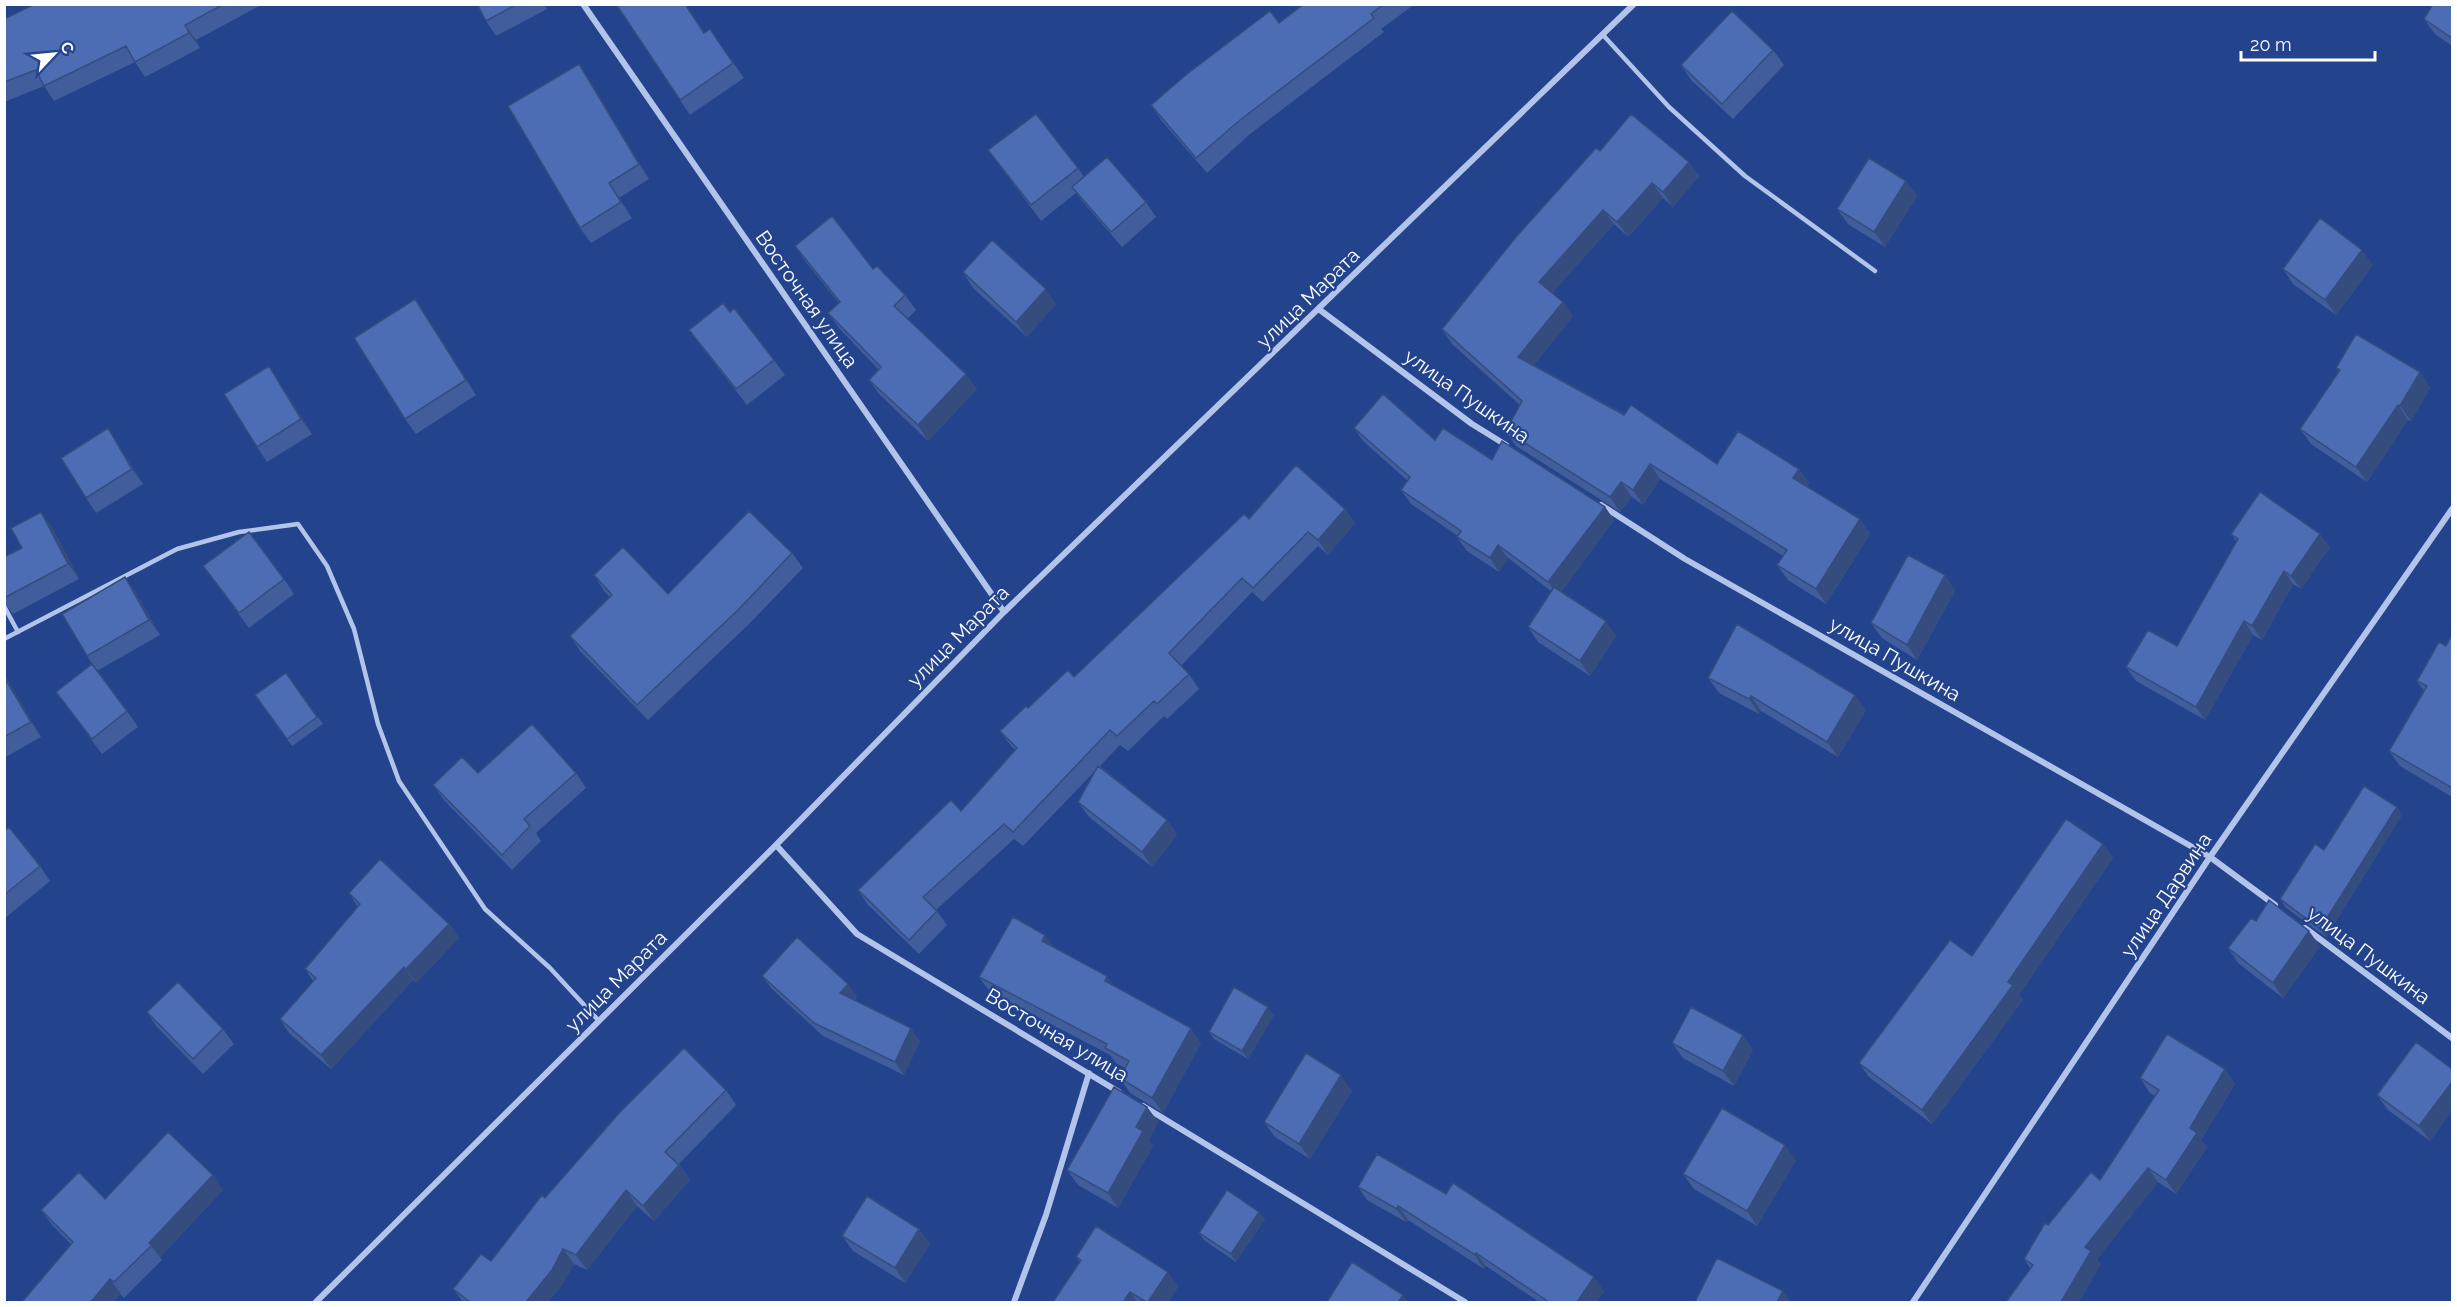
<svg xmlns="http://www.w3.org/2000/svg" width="2457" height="1307" viewBox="0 0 2457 1307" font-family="Raleway,sans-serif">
<rect width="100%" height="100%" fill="#24438d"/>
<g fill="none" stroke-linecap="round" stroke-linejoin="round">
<!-- lane -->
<path stroke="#b3c4eb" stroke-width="4.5" d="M 1603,35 L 1669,107 L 1745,176 L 1875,271
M 4,606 L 18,632
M 4,639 L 177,549 L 239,532 L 298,524 L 327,566 L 354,629 L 378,724 L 399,781 L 485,909 L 550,968 L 599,1021"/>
<!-- street -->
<path stroke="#b3c4eb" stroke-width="6" d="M 583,4 L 1004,612
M 1320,310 L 1472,424 L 1506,445
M 1601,505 L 1685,559 L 2210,857 L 2275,905
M 776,845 L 857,934 L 1119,1092
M 2305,928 L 2452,1038
M 1143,1106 L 1465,1302
M 316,1302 L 776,845 L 1004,612 L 1634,4
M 1014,1302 L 1046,1215 L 1089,1073
M 1913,1302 L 2210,857 L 2452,509"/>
</g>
<!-- wall -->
<path fill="#415d9b" d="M 35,4 L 263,4 L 196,40 L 200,48 L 145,77 L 135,62 L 54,101 L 44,86 L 4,102 L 4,19 Z
M 477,4 L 544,4 L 547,9 L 496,36 L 486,21 Z
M 616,4 L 704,33 L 710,29 L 744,78 L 690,115 Z
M 1304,4 L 1415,4 L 1381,29 L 1384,32 L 1250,134 L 1207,173 L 1161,120 L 1151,105 L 1279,23 Z
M 2452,4 L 2452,46 L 2435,34 L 2424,19 Z
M 1773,50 L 1784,65 L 1733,119 L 1691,80 L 1681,65 Z
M 579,64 L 589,79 L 649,179 L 619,198 L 632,218 L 591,243 L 580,228 Z
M 988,150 L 1078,168 L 1084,177 L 1146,202 L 1156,217 L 1122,247 L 1083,202 L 1076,193 L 1041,221 Z
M 1600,151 L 1689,162 L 1699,176 L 1673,207 L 1663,198 L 1628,237 L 1614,224 L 1552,293 L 1573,316 L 1534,365 L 1717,464 L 1799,469 L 1809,483 L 1807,487 L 1860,519 L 1870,534 L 1826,604 L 1788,580 L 1777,565 L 1783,556 L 1660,479 L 1643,505 L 1632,497 L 1620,512 L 1516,446 L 1506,431 L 1520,405 L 1452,344 L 1442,329 Z
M 1906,181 L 1917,196 L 1885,247 L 1848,224 L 1837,209 Z
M 795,246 L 873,269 L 905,295 L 916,310 L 907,319 L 977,389 L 928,441 L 880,395 L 869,380 L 879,370 L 839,328 L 828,313 L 839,303 L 805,261 Z
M 2373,265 L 2336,315 L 2293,284 L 2283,269 Z
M 963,272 L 1056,304 L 1027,337 L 973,288 Z
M 415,299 L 425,314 L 476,395 L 416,434 L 405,419 Z
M 730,312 L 774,360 L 785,375 L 747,405 L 700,345 L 689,330 Z
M 269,366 L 312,434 L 267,462 L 257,447 Z
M 2336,368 L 2420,372 L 2430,388 L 2411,421 L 2408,420 L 2367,482 L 2311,444 L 2300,429 L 2339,372 Z
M 1354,428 L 1435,440 L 1492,460 L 1605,507 L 1614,520 L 1561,592 L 1616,636 L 1590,676 L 1538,642 L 1528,627 L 1551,591 L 1508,558 L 1499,572 L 1467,551 L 1457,537 L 1458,536 L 1411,504 L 1401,490 L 1408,481 L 1363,441 Z
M 118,444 L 143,484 L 96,513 L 86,498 Z
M 1345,509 L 1355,523 L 1328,555 L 1318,546 L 1263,602 L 1252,592 L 1181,666 L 1189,674 L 1199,689 L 1167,719 L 1164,716 L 1128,751 L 1120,745 L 1100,766 L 1167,820 L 1177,835 L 1152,867 L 1089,817 L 1078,802 L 1096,770 L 1023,846 L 1014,839 L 936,910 L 947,925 L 919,954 L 868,905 L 858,890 L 961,811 L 1015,750 L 1011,746 L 1000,731 L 1028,708 L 1074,677 L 1249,519 Z
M 52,527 L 79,579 L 13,614 L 4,602 L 4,557 L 22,548 Z
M 2231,534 L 2330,547 L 2301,589 L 2293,584 L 2262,640 L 2253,635 L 2205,720 L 2136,681 L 2126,667 L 2177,646 L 2237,542 Z
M 792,553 L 803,568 L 748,625 L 648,720 L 580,651 L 570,636 L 610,597 L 604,591 L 594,575 L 668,594 Z
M 203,566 L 284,579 L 294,594 L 249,628 Z
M 1945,575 L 1955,591 L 1917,660 L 1882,638 L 1871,623 Z
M 125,577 L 136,593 L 160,635 L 97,671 L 87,656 Z
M 2452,635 L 2452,797 L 2400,766 L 2389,751 L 2424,691 L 2417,681 L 2446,646 Z
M 286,673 L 323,724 L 292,746 L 255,695 Z
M 4,674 L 41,737 L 4,758 Z
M 1708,678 L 1866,710 L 1838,757 L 1761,711 L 1759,714 L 1719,693 Z
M 56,692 L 127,711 L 138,727 L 102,754 Z
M 478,773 L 576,773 L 586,788 L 536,833 L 541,841 L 512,870 L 444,800 L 433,785 Z
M 2402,815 L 2326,937 L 2285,907 L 2280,899 Z
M 4,831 L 40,866 L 50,881 L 4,919 Z
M 2103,844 L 2113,858 L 2019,995 L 2023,1000 L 1932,1124 L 1869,1077 L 1859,1063 L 1972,956 Z
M 349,893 L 449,924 L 459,938 L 416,983 L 413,980 L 331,1069 L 289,1033 L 280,1019 L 313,981 L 305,969 L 358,907 Z
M 2256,921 L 2320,946 L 2283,998 L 2238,963 L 2228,948 Z
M 1054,947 L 1201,1043 L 1163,1113 L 1130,1093 L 1120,1078 L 1125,1068 L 1116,1063 L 1110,1055 L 990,992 L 979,977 Z
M 762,976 L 848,984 L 857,997 L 855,1000 L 920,1041 L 904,1075 L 823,1036 L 772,989 Z
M 147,1012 L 223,1029 L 234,1044 L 203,1074 L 157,1027 Z
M 1274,1015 L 1248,1059 L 1214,1039 L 1209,1032 Z
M 1672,1043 L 1753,1050 L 1734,1086 L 1683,1058 Z
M 2225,1069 L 2235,1084 L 2201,1140 L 2207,1147 L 2176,1194 L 2158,1182 L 2097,1259 L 2101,1265 L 2030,1268 L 2024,1259 L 2100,1180 L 2155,1096 L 2150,1093 L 2140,1078 Z
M 2452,1069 L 2452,1111 L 2430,1141 L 2388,1110 L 2377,1095 Z
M 726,1090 L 736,1105 L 679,1164 L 690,1180 L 654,1221 L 637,1206 L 587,1270 L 574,1264 L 562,1285 L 548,1302 L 463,1302 L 453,1289 Z
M 1352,1091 L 1310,1159 L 1275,1137 L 1264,1122 Z
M 1147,1107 L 1158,1122 L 1149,1140 L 1153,1146 L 1118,1208 L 1078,1185 L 1067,1170 Z
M 1796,1160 L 1757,1226 L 1694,1189 L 1683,1174 Z
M 213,1175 L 223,1190 L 160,1257 L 162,1260 L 124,1298 L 52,1225 L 41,1210 L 105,1199 Z
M 1358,1187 L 1604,1291 L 1596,1302 L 1539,1302 L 1486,1266 L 1484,1269 L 1408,1220 L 1406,1222 L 1367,1200 Z
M 1259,1212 L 1265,1219 L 1236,1262 L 1204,1240 L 1199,1233 Z
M 919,1229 L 930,1244 L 905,1283 L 853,1251 L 842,1236 Z
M 1076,1257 L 1168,1272 L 1178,1287 L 1168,1302 L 1053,1302 L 1080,1262 Z"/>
<!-- shaded-wall -->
<path fill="#354c7e" d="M 185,25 L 196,40 L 200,48 L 189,33 Z
M 579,64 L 589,79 L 649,179 L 639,164 Z
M 1689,162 L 1699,176 L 1673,207 L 1663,192 Z
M 1906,181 L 1917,196 L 1885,247 L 1874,232 Z
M 1652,183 L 1663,198 L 1628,237 L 1617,222 Z
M 1603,210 L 1614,224 L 1549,297 L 1539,282 Z
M 2362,250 L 2373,265 L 2336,315 L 2325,300 Z
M 1046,289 L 1056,304 L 1027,337 L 1016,322 Z
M 415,299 L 425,314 L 476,395 L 466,380 Z
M 1563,302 L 1573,316 L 1529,372 L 1518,357 Z
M 269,366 L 279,382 L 312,434 L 301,419 Z
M 2420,372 L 2430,388 L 2411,421 L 2400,406 Z
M 966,374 L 977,389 L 928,441 L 918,425 Z
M 2398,405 L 2408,420 L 2367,482 L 2356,467 Z
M 108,428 L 143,484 L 132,469 Z
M 1650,464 L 1660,479 L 1643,505 L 1633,490 Z
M 1799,469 L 1809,483 L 1803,493 L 1793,478 Z
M 1621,482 L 1632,497 L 1620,512 L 1610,497 Z
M 1605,507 L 1614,520 L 1558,596 L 1548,582 Z
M 1345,509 L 1355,523 L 1328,555 L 1318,540 Z
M 41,512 L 52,527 L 79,579 L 68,564 Z
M 1860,519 L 1870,534 L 1826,604 L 1816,589 Z
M 2320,534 L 2330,547 L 2301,589 L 2291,576 Z
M 1498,545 L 1508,558 L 1499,572 L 1490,558 Z
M 2284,571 L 2293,584 L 2262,640 L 2252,626 Z
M 1945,575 L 1955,591 L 1917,660 L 1907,645 Z
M 125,577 L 136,593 L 160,635 L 149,620 Z
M 1606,621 L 1616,636 L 1590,676 L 1580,661 Z
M 2244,621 L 2253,635 L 2205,720 L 2196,707 Z
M 4,674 L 41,737 L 31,722 L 4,677 Z
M 1855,695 L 1866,710 L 1838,757 L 1827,742 Z
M 1751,696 L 1761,711 L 1759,714 L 1749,699 Z
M 2397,807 L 2402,815 L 2326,937 L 2320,929 Z
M 1167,820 L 1177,835 L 1152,867 L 1142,852 Z
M 2103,844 L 2113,858 L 2019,995 L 2023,1000 L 1932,1124 L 1922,1110 L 2008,982 Z
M 449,924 L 459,938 L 416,983 L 406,969 Z
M 2309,931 L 2320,946 L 2283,998 L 2273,983 Z
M 1045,935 L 1056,950 L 1042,941 Z
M 404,967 L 413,980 L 331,1069 L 321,1055 Z
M 1107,976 L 1118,991 L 1105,981 Z
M 848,984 L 857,997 L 849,1006 L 840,993 Z
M 1268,1007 L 1274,1015 L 1248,1059 L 1242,1051 Z
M 911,1028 L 920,1041 L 904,1075 L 895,1062 Z
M 1191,1028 L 1201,1043 L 1163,1113 L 1152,1098 Z
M 1743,1035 L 1753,1050 L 1734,1086 L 1723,1071 Z
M 2225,1069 L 2235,1084 L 2201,1140 L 2207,1147 L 2176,1194 L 2166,1180 L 2190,1128 Z
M 1341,1075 L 1352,1091 L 1310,1159 L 1299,1144 Z
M 2452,1082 L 2452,1111 L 2430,1141 L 2419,1126 Z
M 1147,1107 L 1158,1122 L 1149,1140 L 1153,1146 L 1118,1208 L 1108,1193 L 1136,1127 Z
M 1785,1145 L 1796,1160 L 1757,1226 L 1747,1211 Z
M 679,1165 L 690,1180 L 654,1221 L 643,1206 Z
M 2148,1168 L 2158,1182 L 2097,1259 L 2101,1265 L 2079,1302 L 2061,1302 L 2085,1247 Z
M 213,1175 L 223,1190 L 160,1257 L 149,1243 Z
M 626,1190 L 637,1206 L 587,1270 L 576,1255 Z
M 1398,1206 L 1408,1220 L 1406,1222 L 1397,1209 Z
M 1259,1212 L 1265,1219 L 1236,1262 L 1231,1254 Z
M 919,1229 L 930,1244 L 905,1283 L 895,1268 Z
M 563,1249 L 574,1264 L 562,1285 L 548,1302 L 526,1302 Z
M 1476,1253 L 1486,1266 L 1484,1269 L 1475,1255 Z
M 1168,1272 L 1178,1287 L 1168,1302 L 1148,1302 Z
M 1594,1277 L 1604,1291 L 1596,1302 L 1577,1302 Z
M 110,1279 L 121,1294 L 114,1302 L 91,1302 Z
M 1783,1291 L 1791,1302 L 1777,1302 Z
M 1130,1292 L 1137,1302 L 1123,1302 Z
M 1403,1295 L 1408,1302 L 1398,1302 Z"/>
<!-- building -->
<path fill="#4c6cb4" stroke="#354c7e" stroke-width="1.5" d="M 35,4 L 224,4 L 185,25 L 189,33 L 135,62 L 126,46 L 44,86 L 36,70 L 4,82 L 4,19 Z
M 477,4 L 517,4 L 486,21 Z
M 616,4 L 685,4 L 704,33 L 710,29 L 733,63 L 680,100 Z
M 1304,4 L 1384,4 L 1371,14 L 1374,18 L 1240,120 L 1196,158 L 1151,105 L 1187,74 L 1270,11 L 1279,23 Z
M 2433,4 L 2452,4 L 2452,38 L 2424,19 Z
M 1732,11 L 1773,50 L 1722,104 L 1681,65 Z
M 579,64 L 639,164 L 609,183 L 621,202 L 580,228 L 508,106 Z
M 1036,114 L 1078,168 L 1031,205 L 988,150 Z
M 1631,114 L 1689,162 L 1663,192 L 1652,183 L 1617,222 L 1603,210 L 1539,282 L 1563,302 L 1518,357 L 1624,415 L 1631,405 L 1717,464 L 1738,431 L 1799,469 L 1793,478 L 1860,519 L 1816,589 L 1777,565 L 1787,550 L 1650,464 L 1633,490 L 1621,482 L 1610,497 L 1506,431 L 1522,401 L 1442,329 L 1516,237 L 1596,148 L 1600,151 Z
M 1107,157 L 1146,202 L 1111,232 L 1072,187 Z
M 1869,158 L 1906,181 L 1874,232 L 1837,209 Z
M 832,216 L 873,269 L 877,266 L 905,295 L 894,306 L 966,374 L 918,425 L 869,380 L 881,367 L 828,313 L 840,302 L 795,246 Z
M 2320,218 L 2362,250 L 2325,300 L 2283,269 Z
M 992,240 L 1046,289 L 1016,322 L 963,272 Z
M 415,299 L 466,380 L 405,419 L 354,338 Z
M 723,303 L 730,312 L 734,308 L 774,360 L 736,389 L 689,330 Z
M 2356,334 L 2420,372 L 2400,406 L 2398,405 L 2356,467 L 2300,429 L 2340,370 L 2336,368 Z
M 269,366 L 301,419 L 257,447 L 224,394 Z
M 1383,394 L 1435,440 L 1443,428 L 1492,460 L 1502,441 L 1605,507 L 1548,582 L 1498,545 L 1490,558 L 1457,537 L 1461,531 L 1401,490 L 1410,477 L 1354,428 Z
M 108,428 L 132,469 L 86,498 L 61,458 Z
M 1296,465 L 1345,509 L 1318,540 L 1308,532 L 1253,588 L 1242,578 L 1169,653 L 1189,674 L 1157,704 L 1154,701 L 1117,736 L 1110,730 L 1013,832 L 1004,824 L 923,897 L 937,911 L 909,940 L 858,890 L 951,800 L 961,811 L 1017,748 L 1000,731 L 1026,706 L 1028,708 L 1068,670 L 1074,677 L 1244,514 L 1249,519 Z
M 2260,492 L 2320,534 L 2291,576 L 2284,571 L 2252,626 L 2244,621 L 2196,707 L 2126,667 L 2148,630 L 2177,646 L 2238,539 L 2231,534 Z
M 749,511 L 792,553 L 738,610 L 637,705 L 570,636 L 612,595 L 594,575 L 623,547 L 668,594 Z
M 41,512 L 68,564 L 4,598 L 4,557 L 22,548 L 11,528 Z
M 249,532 L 284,579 L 239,613 L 203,566 Z
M 1908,555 L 1945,575 L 1907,645 L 1871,623 Z
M 125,577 L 149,620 L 87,656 L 62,614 Z
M 1554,587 L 1606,621 L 1580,661 L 1528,627 Z
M 1737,624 L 1855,695 L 1827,742 L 1751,696 L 1749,699 L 1708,678 Z
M 2452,635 L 2452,788 L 2389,751 L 2427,686 L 2417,681 L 2439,642 L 2446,646 Z
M 92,664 L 127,711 L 92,739 L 56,692 Z
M 286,673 L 317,717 L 287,739 L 255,695 Z
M 4,677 L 31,722 L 4,737 Z
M 532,724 L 576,773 L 524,819 L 530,826 L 502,855 L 433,785 L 462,757 L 478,773 Z
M 1098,766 L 1167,820 L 1142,852 L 1078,802 Z
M 2364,786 L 2397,807 L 2320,929 L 2280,899 L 2315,844 L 2324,850 Z
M 2066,819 L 2103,844 L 2008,982 L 2013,985 L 1922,1110 L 1859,1063 L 1950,940 L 1972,956 Z
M 9,827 L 40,866 L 4,895 L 4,831 Z
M 380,859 L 449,924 L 406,969 L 404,967 L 321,1055 L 280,1019 L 316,978 L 305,969 L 360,904 L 349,893 Z
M 2269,900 L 2309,931 L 2273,983 L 2228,948 L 2251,918 L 2256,921 Z
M 1013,917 L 1045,935 L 1042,941 L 1107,976 L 1105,981 L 1191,1028 L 1152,1098 L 1120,1078 L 1129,1061 L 1105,1048 L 1107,1044 L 979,977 Z
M 797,937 L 848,984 L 840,993 L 911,1028 L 895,1062 L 814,1023 L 762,976 Z
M 178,982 L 223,1029 L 193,1059 L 147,1012 Z
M 1234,987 L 1268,1007 L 1242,1051 L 1209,1032 Z
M 1691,1007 L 1743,1035 L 1723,1071 L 1672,1043 Z
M 2167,1034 L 2225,1069 L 2190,1128 L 2197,1133 L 2166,1180 L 2148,1168 L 2085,1247 L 2091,1251 L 2061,1302 L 2006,1302 L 2033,1265 L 2024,1259 L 2045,1223 L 2048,1225 L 2091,1172 L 2100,1180 L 2159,1090 L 2140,1078 Z
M 2416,1042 L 2452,1069 L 2452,1082 L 2419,1126 L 2377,1095 Z
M 684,1048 L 726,1090 L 665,1152 L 679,1165 L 643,1206 L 626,1190 L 576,1255 L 563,1249 L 552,1270 L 526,1302 L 470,1302 L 453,1289 L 481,1254 L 491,1261 L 542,1195 L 545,1198 L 620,1112 Z
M 1306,1053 L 1341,1075 L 1299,1144 L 1264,1122 Z
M 1114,1087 L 1147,1107 L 1136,1127 L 1143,1131 L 1108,1193 L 1067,1170 Z
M 1722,1108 L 1785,1145 L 1747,1211 L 1683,1174 Z
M 168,1132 L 213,1175 L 149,1243 L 152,1245 L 114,1282 L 110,1279 L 91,1302 L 22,1302 L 73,1242 L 41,1210 L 79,1172 L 105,1199 Z
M 1377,1154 L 1446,1194 L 1453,1183 L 1594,1277 L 1577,1302 L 1549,1302 L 1476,1253 L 1475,1255 L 1398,1206 L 1397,1209 L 1358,1187 Z
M 1227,1190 L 1259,1212 L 1231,1254 L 1199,1233 Z
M 867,1196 L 919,1229 L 895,1268 L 842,1236 Z
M 1096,1226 L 1168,1272 L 1148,1302 L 1146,1302 L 1130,1292 L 1123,1302 L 1053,1302 L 1081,1260 L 1076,1257 Z
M 1717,1258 L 1783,1291 L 1777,1302 L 1695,1302 Z
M 1352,1262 L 1403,1295 L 1398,1302 L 1327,1302 Z"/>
<g text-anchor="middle" stroke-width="4.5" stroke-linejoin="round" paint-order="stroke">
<!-- street labels -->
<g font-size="20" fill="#fff" stroke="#24438d">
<text transform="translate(1308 298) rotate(-44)" y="7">улица Марата</text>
<text transform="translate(807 299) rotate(55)" y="7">Восточная улица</text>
<text transform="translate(1467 396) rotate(35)" y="7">улица Пушкина</text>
<text transform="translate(958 636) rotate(-45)" y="7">улица Марата</text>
<text transform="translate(1895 659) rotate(30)" y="7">улица Пушкина</text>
<text transform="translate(2166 895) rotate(-56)" y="7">улица Дарвина</text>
<text transform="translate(2369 955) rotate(37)" y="7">улица Пушкина</text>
<text transform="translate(616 981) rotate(-45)" y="7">улица Марата</text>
<text transform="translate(1057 1035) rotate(31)" y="7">Восточная улица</text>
</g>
</g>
<!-- border -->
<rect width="2457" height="1307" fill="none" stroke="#ffffff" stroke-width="12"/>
<!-- north arrow -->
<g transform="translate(54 54) rotate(64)" stroke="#24438d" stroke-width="4.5" paint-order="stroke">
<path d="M0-4.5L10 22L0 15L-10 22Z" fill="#ffffff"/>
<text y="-9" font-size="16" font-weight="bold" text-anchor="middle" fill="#ffffff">С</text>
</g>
<!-- scale -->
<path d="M2241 51v9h134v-9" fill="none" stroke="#ffffff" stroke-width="3"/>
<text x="2250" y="51" font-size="18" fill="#ffffff" stroke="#24438d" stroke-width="4.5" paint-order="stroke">20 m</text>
</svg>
